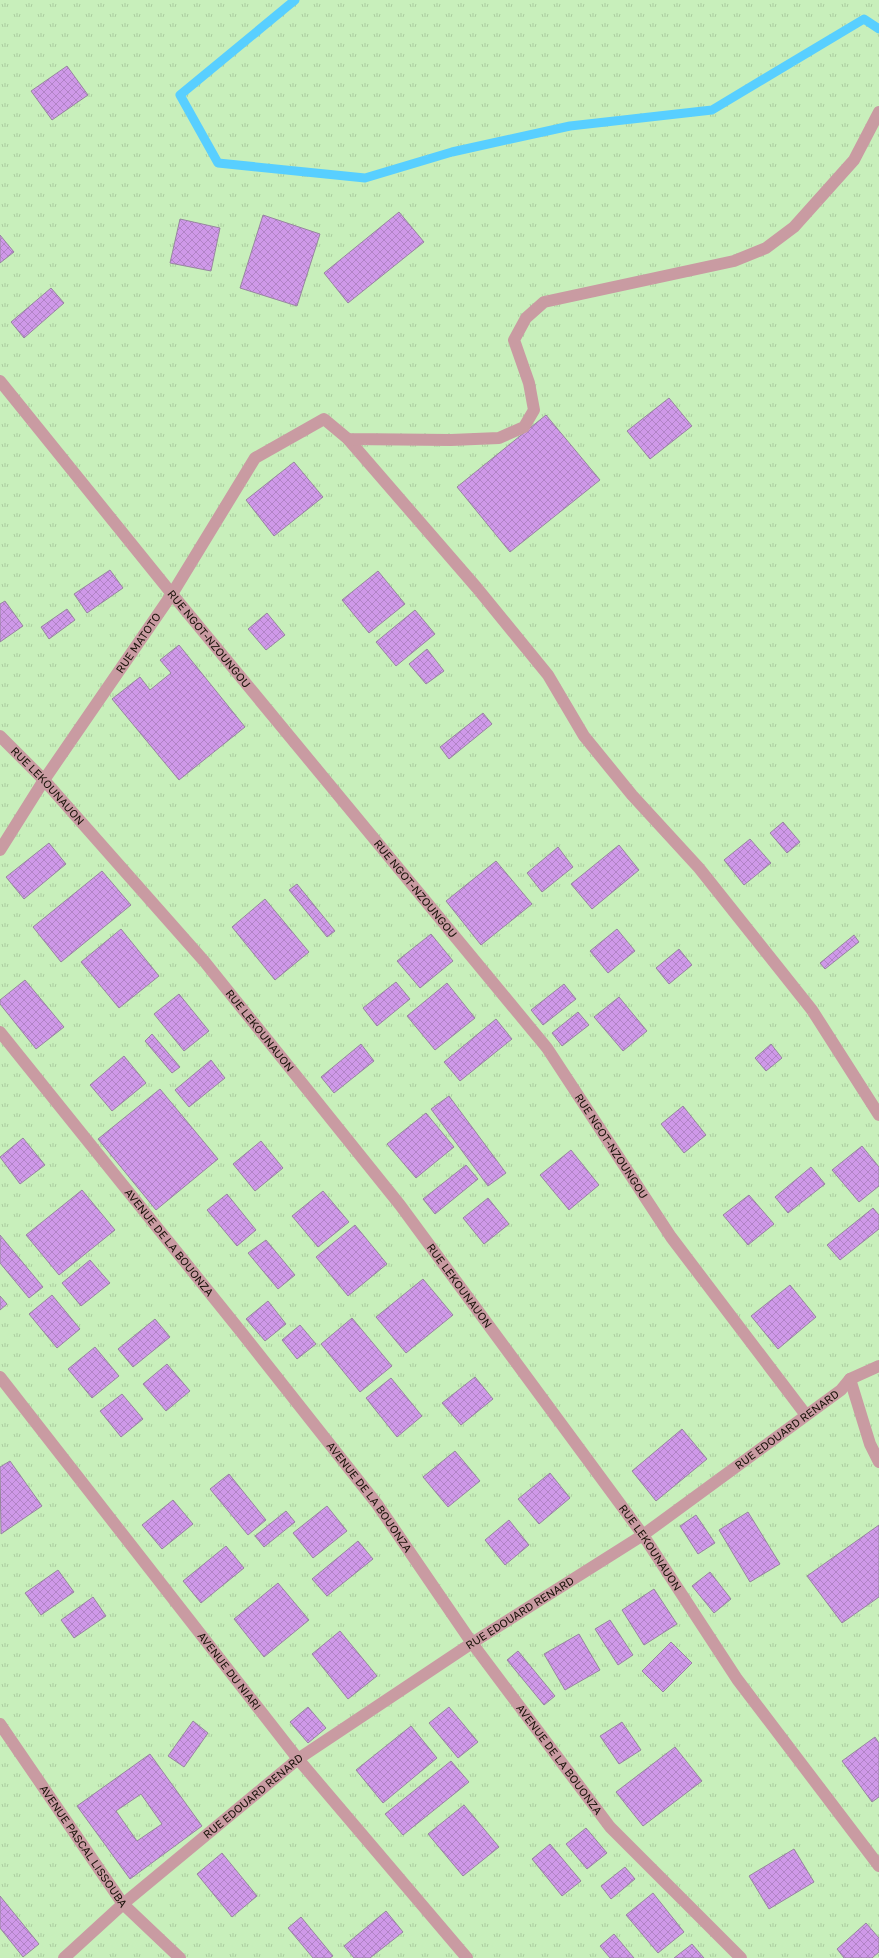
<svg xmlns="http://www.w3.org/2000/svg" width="879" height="1958" viewBox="0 0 879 1958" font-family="'Golos Text',sans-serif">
<defs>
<pattern id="grass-tufts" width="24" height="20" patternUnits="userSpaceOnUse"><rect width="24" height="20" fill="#c8efbb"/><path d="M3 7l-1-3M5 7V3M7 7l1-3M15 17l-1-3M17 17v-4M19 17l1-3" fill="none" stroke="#abcc9f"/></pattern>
<pattern id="building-cross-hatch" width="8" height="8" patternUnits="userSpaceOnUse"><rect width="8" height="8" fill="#cf99e9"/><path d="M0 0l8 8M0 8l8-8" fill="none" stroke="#b183c6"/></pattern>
</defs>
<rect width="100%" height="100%" fill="#feecd8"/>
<!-- grass -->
<path fill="url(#grass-tufts)" d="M 0,0 L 879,0 L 879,1958 L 0,1958 Z"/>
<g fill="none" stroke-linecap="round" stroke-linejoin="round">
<!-- stream -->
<path stroke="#58cfff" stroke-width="9" d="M 295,0 L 180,95 L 218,163 L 365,178 L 452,152 L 570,126 L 712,110 L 864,19 L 879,29"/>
</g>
<!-- building -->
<path fill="url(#building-cross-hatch)" stroke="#97869f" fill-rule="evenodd" d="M 67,66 L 88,95 L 52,120 L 31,91 Z
M 399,212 L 424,242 L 348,303 L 324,273 Z
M 263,215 L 320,234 L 297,306 L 240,288 Z
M 180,219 L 220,228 L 211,271 L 170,263 Z
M 0,235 L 14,252 L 0,263 Z
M 51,288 L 64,303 L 24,338 L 11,322 Z
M 669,398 L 692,426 L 650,459 L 627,431 Z
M 546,415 L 600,480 L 510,552 L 457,487 Z
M 294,462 L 323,497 L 274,536 L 246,500 Z
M 110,570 L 123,588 L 87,613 L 74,594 Z
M 378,571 L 405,604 L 369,633 L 342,600 Z
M 5,601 L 23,626 L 0,642 L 0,604 Z
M 67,609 L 75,620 L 49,639 L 41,627 Z
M 415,610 L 435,634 L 396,666 L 376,642 Z
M 267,613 L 285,635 L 266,650 L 248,629 Z
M 179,645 L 245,727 L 179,780 L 112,699 L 140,677 L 150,690 L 171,673 L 160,660 Z
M 427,649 L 444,671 L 426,684 L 409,664 Z
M 483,713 L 492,724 L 449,759 L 440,747 Z
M 783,822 L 800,842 L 787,853 L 770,833 Z
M 750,839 L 771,863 L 744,885 L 724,860 Z
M 49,843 L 66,864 L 24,899 L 6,877 Z
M 619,845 L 639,870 L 592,909 L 571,884 Z
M 558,847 L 573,867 L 542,892 L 527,873 Z
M 496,861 L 532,904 L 481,945 L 446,901 Z
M 102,871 L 131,905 L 61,962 L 33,927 Z
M 297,884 L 335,931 L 327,937 L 289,890 Z
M 265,899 L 309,952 L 275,980 L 232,927 Z
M 121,929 L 159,976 L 119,1008 L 81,962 Z
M 617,929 L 635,951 L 608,973 L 590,951 Z
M 431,934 L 453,961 L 420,988 L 397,961 Z
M 854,935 L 859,942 L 825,969 L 820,963 Z
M 679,949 L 692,965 L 669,984 L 656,968 Z
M 25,980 L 64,1027 L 36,1049 L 0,1004 L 0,1000 Z
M 396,982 L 410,999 L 377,1026 L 363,1008 Z
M 447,983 L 475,1018 L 435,1050 L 407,1016 Z
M 564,984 L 576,999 L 543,1025 L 531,1010 Z
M 179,994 L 209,1031 L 184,1051 L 154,1014 Z
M 619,997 L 647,1031 L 623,1051 L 594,1017 Z
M 578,1012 L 589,1025 L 562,1046 L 552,1033 Z
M 496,1019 L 512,1039 L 460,1081 L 444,1062 Z
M 152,1034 L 180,1067 L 172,1073 L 145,1041 Z
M 361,1044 L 374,1061 L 334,1093 L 321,1077 Z
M 771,1044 L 782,1058 L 766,1071 L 755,1058 Z
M 124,1056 L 146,1083 L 112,1111 L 90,1085 Z
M 211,1060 L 225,1078 L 189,1107 L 175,1090 Z
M 160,1089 L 218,1159 L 156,1210 L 98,1139 Z
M 449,1096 L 506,1173 L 488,1186 L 431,1109 Z
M 683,1106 L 706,1135 L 684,1153 L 661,1124 Z
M 426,1113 L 454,1147 L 416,1178 L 387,1144 Z
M 23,1138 L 45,1165 L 20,1184 L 0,1157 Z
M 261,1141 L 283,1168 L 255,1191 L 233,1164 Z
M 862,1146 L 879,1167 L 879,1186 L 859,1202 L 832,1170 Z
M 571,1150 L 599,1185 L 569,1210 L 540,1175 Z
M 466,1165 L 478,1179 L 435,1214 L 423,1199 Z
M 811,1167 L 825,1184 L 788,1213 L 775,1197 Z
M 82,1190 L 115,1230 L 59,1275 L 26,1235 Z
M 323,1191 L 349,1222 L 318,1247 L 292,1216 Z
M 227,1194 L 256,1230 L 237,1246 L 207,1210 Z
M 749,1195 L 774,1224 L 748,1245 L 723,1215 Z
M 488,1198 L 509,1224 L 484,1244 L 463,1218 Z
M 873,1208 L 879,1215 L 879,1229 L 840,1260 L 827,1245 Z
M 355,1225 L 387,1264 L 348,1296 L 316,1257 Z
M 0,1235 L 43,1287 L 29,1298 L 0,1263 Z
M 266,1240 L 295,1275 L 278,1289 L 248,1253 Z
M 90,1260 L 110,1283 L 81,1306 L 62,1283 Z
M 423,1279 L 453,1315 L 406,1353 L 376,1317 Z
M 790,1285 L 816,1317 L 778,1349 L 751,1316 Z
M 52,1295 L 80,1329 L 57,1348 L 29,1314 Z
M 0,1296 L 7,1304 L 0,1310 Z
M 268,1301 L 286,1324 L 265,1341 L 246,1319 Z
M 352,1318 L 392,1366 L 360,1392 L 321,1344 Z
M 155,1319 L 170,1337 L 133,1367 L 118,1349 Z
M 300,1325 L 316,1344 L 297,1359 L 282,1340 Z
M 95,1347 L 119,1376 L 92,1398 L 68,1369 Z
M 167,1364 L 190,1391 L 166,1411 L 143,1384 Z
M 475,1377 L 493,1399 L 461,1425 L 442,1403 Z
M 391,1378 L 422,1416 L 397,1437 L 366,1398 Z
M 122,1394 L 143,1419 L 121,1437 L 100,1411 Z
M 682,1429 L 707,1459 L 656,1501 L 632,1471 Z
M 455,1451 L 480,1481 L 448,1507 L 423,1477 Z
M 10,1461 L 42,1506 L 1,1534 L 0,1467 Z
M 550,1473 L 570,1498 L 539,1524 L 518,1499 Z
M 229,1474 L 266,1520 L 248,1535 L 210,1489 Z
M 173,1500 L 193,1524 L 162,1549 L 142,1525 Z
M 327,1506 L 347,1531 L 313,1558 L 293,1533 Z
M 286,1511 L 295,1522 L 264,1547 L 255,1536 Z
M 748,1512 L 780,1564 L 750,1582 L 719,1530 Z
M 696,1515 L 715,1543 L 698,1554 L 680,1526 Z
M 509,1520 L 529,1545 L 505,1565 L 485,1540 Z
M 879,1525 L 879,1597 L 842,1623 L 807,1576 Z
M 358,1541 L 373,1559 L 327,1596 L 312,1579 Z
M 226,1546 L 244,1568 L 201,1603 L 183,1581 Z
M 58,1570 L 74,1592 L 41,1615 L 25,1593 Z
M 710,1572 L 731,1599 L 714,1613 L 692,1586 Z
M 278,1583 L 309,1620 L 264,1657 L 234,1619 Z
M 654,1589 L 677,1624 L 644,1645 L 622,1610 Z
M 93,1597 L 106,1616 L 74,1638 L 61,1620 Z
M 610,1620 L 633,1655 L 618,1665 L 595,1629 Z
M 340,1631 L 377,1676 L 348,1699 L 312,1654 Z
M 579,1634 L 600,1670 L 565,1690 L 544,1654 Z
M 671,1642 L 692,1663 L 663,1692 L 642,1671 Z
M 518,1651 L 555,1696 L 544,1705 L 507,1660 Z
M 308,1707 L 326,1728 L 308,1743 L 290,1722 Z
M 449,1707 L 478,1742 L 458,1758 L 429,1723 Z
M 193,1721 L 208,1733 L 184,1767 L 168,1756 Z
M 622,1722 L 641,1750 L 619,1764 L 600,1736 Z
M 411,1726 L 437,1758 L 383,1803 L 356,1770 Z
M 875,1737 L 879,1743 L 879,1797 L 872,1802 L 842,1761 Z
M 675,1747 L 702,1781 L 643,1826 L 616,1792 Z
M 150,1754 L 202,1826 L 130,1879 L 77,1806 ZM 141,1794 L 162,1824 L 137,1841 L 116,1811 Z
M 451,1761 L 469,1782 L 403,1835 L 385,1814 Z
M 464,1805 L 499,1847 L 463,1876 L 428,1834 Z
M 586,1828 L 607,1853 L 587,1869 L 566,1844 Z
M 550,1844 L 581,1881 L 562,1896 L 532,1859 Z
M 794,1849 L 814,1882 L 769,1909 L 749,1876 Z
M 222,1853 L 257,1896 L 232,1917 L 197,1874 Z
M 625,1867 L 635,1879 L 611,1899 L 601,1886 Z
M 653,1893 L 684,1932 L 658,1953 L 626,1915 Z
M 0,1896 L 39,1944 L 23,1957 L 0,1928 Z
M 386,1911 L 403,1932 L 370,1958 L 354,1958 L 344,1946 Z
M 301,1917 L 333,1956 L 330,1958 L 313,1958 L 288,1928 Z
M 866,1923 L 879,1938 L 879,1952 L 872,1958 L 844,1958 L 837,1949 Z
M 614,1934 L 634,1958 L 610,1958 L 600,1946 Z
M 692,1944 L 704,1958 L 674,1958 Z"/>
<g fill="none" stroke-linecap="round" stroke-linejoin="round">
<!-- minor -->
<g stroke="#c99ba2" stroke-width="12">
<path id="s1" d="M 0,381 L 172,594 L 547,1048 L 671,1237 L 806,1415"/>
<path d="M 348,439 L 477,588 L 548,675 L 584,736 L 632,795 L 699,868 L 812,1010 L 879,1115"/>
<path id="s2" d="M 0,736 L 44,780 L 204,961 L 400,1205 L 643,1535 L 737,1679 L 879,1866"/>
<path id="s3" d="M 0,850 L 44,780 L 172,594 L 255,458 L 324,419 L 348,439 L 451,440 L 499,438 L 524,427 L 534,410 L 529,383 L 514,340 L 526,318 L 544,302 L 734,261 L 766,248 L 794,227 L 854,160 L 879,112"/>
<path id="s4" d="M 0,1032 L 242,1333 L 377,1504 L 472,1643 L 610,1827 L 741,1958"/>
<path id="s5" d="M 0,1377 L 298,1759 L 467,1958"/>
<path d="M 850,1379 L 870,1444 L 879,1462"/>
<path id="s6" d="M 0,1724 L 123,1904 L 180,1958"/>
<path id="s7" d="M 64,1958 L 123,1904 L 298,1759 L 472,1643 L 643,1535 L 841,1390 L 850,1379 L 879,1366"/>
</g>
</g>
<g text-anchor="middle" stroke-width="3" stroke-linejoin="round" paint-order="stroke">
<!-- street labels -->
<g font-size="11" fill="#1b130a" stroke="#feecd8">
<text dy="4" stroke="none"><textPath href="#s1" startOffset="332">RUE NGOT-NZOUNGOU</textPath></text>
<text dy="4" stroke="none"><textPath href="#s3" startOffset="249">RUE MATOTO</textPath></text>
<text dy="4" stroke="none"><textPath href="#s2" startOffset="69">RUE LEKOUNAUON</textPath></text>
<text dy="4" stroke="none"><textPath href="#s1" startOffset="656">RUE NGOT-NZOUNGOU</textPath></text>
<text dy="4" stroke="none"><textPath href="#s2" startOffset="393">RUE LEKOUNAUON</textPath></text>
<text dy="4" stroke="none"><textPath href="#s1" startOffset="980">RUE NGOT-NZOUNGOU</textPath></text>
<text dy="4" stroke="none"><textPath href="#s4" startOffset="270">AVENUE DE LA BOUONZA</textPath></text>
<text dy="4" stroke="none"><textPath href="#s2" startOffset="717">RUE LEKOUNAUON</textPath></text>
<text dy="4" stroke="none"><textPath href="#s7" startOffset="897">RUE EDOUARD RENARD</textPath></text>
<text dy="4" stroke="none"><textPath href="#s4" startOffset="594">AVENUE DE LA BOUONZA</textPath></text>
<text dy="4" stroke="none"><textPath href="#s2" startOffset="1041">RUE LEKOUNAUON</textPath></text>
<text dy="4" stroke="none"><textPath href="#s7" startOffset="573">RUE EDOUARD RENARD</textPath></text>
<text dy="4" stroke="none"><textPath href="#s5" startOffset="373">AVENUE DU NIARI</textPath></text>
<text dy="4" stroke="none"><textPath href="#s4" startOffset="918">AVENUE DE LA BOUONZA</textPath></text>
<text dy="4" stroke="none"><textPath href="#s7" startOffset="249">RUE EDOUARD RENARD</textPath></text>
<text dy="4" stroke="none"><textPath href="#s6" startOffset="148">AVENUE PASCAL LISSOUBA</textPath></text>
</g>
</g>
</svg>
